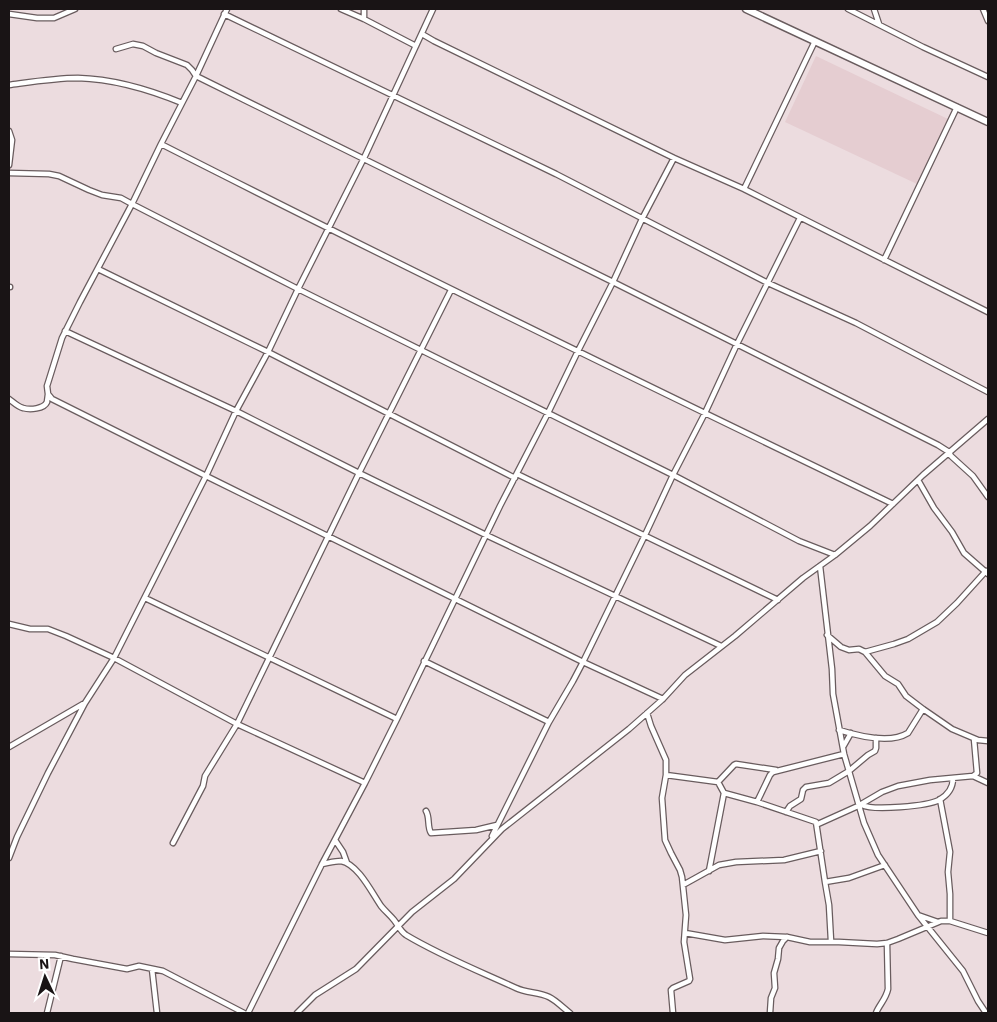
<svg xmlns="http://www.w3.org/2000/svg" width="997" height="1022" viewBox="0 0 997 1022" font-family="'IBM Plex Sans',sans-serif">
<rect width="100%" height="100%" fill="#ecdcdf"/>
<!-- built -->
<path fill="#e5cdd1" d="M 816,56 L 948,119 L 917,184 L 785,122 Z"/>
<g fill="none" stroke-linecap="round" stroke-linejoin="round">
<defs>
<path id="minor" d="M 227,9 L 196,76 L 161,144 L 132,204 L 80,302 L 62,338 L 47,386 L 48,394 L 52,399 L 206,476 L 583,662 L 663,699
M 341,9 L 364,19 L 416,46
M 364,9 L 364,19
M 848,9 L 923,47 L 988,77
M 874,9 L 879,24
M 983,9 L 988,21
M 9,14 L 37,18 L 54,18 L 75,9
M 224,14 L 556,174 L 768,283 L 856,323 L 988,392
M 422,34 L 434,41 L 674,158 L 744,189 L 988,312
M 116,49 L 133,44 L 143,46 L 156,53 L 187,65 L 192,70 L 196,76 L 613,282 L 938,445 L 949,452 L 951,456 L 973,476 L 988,497
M 9,85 C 31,82 55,78 78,78 C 115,79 148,89 182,103
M 9,131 L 12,140 L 9,165
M 161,144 C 403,267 648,386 893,504
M 9,173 L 49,174 L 59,176 L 89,190 L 102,195 L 121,198 L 132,204 L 298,289 L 673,475 L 799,541 L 835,555
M 744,189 L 815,41
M 884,260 L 957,107
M 98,269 L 268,352 L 515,478
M 9,287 L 10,287
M 65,331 L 236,411 L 359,473 L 486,535 L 721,646
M 9,399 C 13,402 18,407 23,408 C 30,410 44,409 47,402 C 47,401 48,395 48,394
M 517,474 L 778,600
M 918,480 L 934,508 L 952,532 L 964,553 L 988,574
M 820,566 L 832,669 L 833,694 L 844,754 L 864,823 L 878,855 L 918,915 L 963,971 L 978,1001 L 986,1013
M 145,598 L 397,719
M 9,624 L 30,629 L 48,629 L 66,636 L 114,658 L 237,724 L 365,783
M 827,635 L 841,647 L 849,650 L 859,649 L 865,652 L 894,644 L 908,639 L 937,622 L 957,603 L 986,571
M 865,652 L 885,676 L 898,684 L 906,696 L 923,709 L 952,729 L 978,740 L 988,741
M 424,661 L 549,722
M 647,713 L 651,726 L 666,760 L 666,775 L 662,798 L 665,840 L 671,853 L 680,870 L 682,877 L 686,915 L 684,942 L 690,979 L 689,981 L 673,988 L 671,990 L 673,1013
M 839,730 C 858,736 890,744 908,733 L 923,709
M 9,747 L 83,704
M 843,747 L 851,733
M 666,775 L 718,782
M 973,776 L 977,773 L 974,739
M 718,782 L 734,765 L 736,764 L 776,770
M 724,793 L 757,802 L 816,822 L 825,882 L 829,905 L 831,941
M 940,799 L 950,852 L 948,872 L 950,894 L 950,921
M 757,802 L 770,775 L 773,772 L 844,754
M 862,805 C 873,811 928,806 939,800 C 948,795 953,788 953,778
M 426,811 C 430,817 427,827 431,833 L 476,830 L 497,825
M 786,812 L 790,806 L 801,799 L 803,790 L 806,787 L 829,783 L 849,771 L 868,755 L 875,751 L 876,748 L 876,738
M 818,824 L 858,806 L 882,792 L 898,786 L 930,780 L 973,776 L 988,783
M 492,836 L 549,722 L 573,681 L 583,662 L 645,535 L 673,475 L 705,413 L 737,344 L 800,218
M 335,840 L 343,852 L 347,863
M 173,843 L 203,786 L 205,776 L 237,724 L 359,473 L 451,290
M 9,858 L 17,837 L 48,773 L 85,703 L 114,658 L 206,476 L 236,411 L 268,352 L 298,289 L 364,158 L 433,9
M 322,864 C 328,863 335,861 341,861 C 358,864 372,893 381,906 C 385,911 390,915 394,920 C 398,925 400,931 406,935 C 441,956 479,971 516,988 C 526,993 539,992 549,997 C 557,1001 563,1008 570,1013
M 709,871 L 724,793 L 718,782
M 825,882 L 849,878 L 885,865
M 683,885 L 719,865 L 736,862 L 784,860 L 821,851
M 918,915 L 938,922
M 685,933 L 725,940 L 763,936 L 787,937 L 810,942 L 839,942 L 877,944 L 887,943 L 898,939 L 941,921 L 950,921 L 988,933
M 9,954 L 55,955 L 73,959 L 127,969 L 139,966 L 163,971 L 244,1013
M 152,969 L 157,1013
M 47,1013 L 61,956
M 248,1013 L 322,864 L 365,783 L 397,719 L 500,506 L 548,413 L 578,351 L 613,282 L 642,219 L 674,158
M 297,1013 L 315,995 L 356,969 L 412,912 L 454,879 L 502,829 L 629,729 L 663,699 L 685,675 L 735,636 L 803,578 L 835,555 L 870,526 L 923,475 L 988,419
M 770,1013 L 771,998 L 775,988 L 774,973 L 778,959 L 779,948 L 783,941 L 787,937
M 876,1013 C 879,1005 886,999 888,989 L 887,943"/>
<path id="secondary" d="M 746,9 L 988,122"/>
</defs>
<!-- minor casing -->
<use href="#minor" stroke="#695c5e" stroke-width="7"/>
<!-- secondary casing -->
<use href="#secondary" stroke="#695c5e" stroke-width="9"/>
<!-- minor -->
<use href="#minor" stroke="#fff" stroke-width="4.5"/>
<!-- secondary -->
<use href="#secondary" stroke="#fff" stroke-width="6"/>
</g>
<!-- border -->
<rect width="997" height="1022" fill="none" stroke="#191415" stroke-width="20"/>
<!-- north arrow -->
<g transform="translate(45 977) rotate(356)" stroke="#ffffff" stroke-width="4" paint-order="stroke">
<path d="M0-4L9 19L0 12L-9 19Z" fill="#191415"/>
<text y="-8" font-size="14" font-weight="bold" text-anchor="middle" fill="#191415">N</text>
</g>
</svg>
